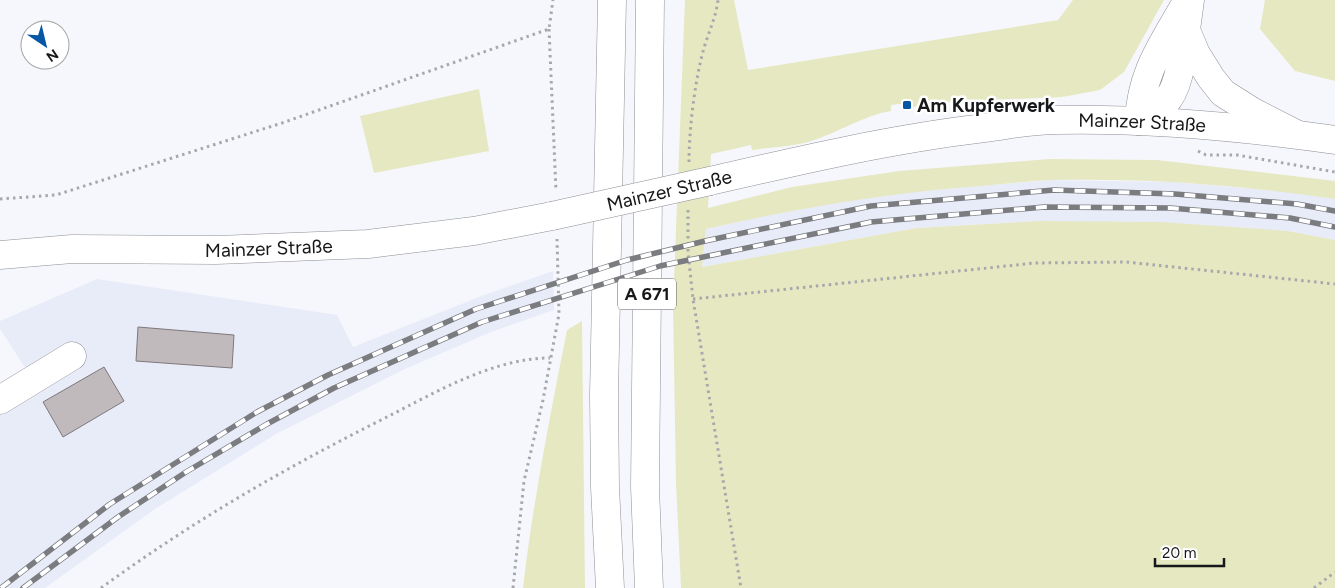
<svg xmlns="http://www.w3.org/2000/svg" width="1335" height="588" viewBox="0 0 1335 588" font-family="Figtree,sans-serif">
<rect width="100%" height="100%" fill="#f6f7fd"/>
<!-- built -->
<path fill="#e8ecf9" d="M 1052,180 L 1172,182 L 1293,192 L 1335,199 L 1335,240 L 1288,231 L 1038,221 L 916,228 L 702,267 L 706,229 L 792,209 L 906,192 Z
M 553,271 L 554,310 L 491,332 L 407,368 L 276,434 L 155,509 L 45,588 L 0,588 L 0,409 L 37,386 L 0,329 L 0,321 L 97,279 L 337,315 L 353,347 L 484,295 Z"/>
<!-- green -->
<path fill="#e6e8c1" d="M 685,0 L 734,0 L 748,70 L 1058,20 L 1073,0 L 1164,0 L 1124,72 L 1100,90 L 1062,97 L 942,102 L 909,108 L 907,103 L 891,105 L 891,111 C 864,115 838,133 811,141 C 793,147 771,147 752,150 L 751,145 L 711,154 L 708,208 L 792,187 L 899,171 L 1049,159 L 1157,160 L 1335,181 L 1335,199 C 1242,185 1147,178 1053,180 C 1029,181 1005,184 981,186 C 888,193 797,208 706,229 L 702,267 L 916,228 L 1038,221 L 1161,222 L 1288,231 L 1335,240 L 1335,588 L 681,588 L 676,483 L 673,306 Z
M 1265,0 L 1335,0 L 1335,81 L 1295,71 L 1260,29 Z
M 479,89 L 489,151 L 374,173 L 360,116 Z
M 582,321 L 585,588 L 523,588 C 533,501 550,416 567,330 Z"/>
<!-- building -->
<path fill="#c0babd" stroke="#7d787b" d="M 138,327 L 234,335 L 232,368 L 136,361 Z
M 104,367 L 124,401 L 63,437 L 43,402 Z"/>
<g fill="none" stroke-linecap="round" stroke-linejoin="round">
<defs>
<path id="minor" d="M 1190,0 L 1186,30 L 1196,54 L 1211,78 L 1223,93 L 1253,112 L 1296,134
M 1139,121 C 1141,72 1163,44 1186,3
M 1139,121 C 1148,115 1158,111 1165,103 C 1181,86 1182,52 1186,30
M 0,400 L 72,356"/>
<g id="major">
<path id="s1" d="M 710,181 C 801,160 891,139 984,128 C 1008,125 1032,120 1056,120 C 1149,118 1243,127 1335,140"/>
<path id="s2" d="M 0,255 L 72,249 L 216,250 L 368,244 L 474,231 L 552,216"/>
</g>
<path id="highway" d="M 610,588 L 605,487 L 604,396 L 612,0
M 649,588 L 645,487 L 650,0"/>
</defs>
<!-- minor casing -->
<use href="#minor" stroke="#8d8f94" stroke-width="29"/>
<!-- major casing -->
<use href="#major" stroke="#8d8f94" stroke-width="29"/>
<!-- highway casing -->
<use href="#highway" stroke="#8d8f94" stroke-width="29"/>
<!-- path -->
<path stroke="#a7a8ac" stroke-width="3" stroke-dasharray="2.5 4" stroke-linecap="butt" d="M 549,29 L 556,191
M 1198,151 L 1206,155 L 1237,155 L 1335,172
M 689,162 C 689,129 695,79 704,48 C 709,31 716,17 718,0
M 0,199 L 56,195 L 282,123 L 549,29 L 553,0
M 688,210 L 688,252 L 693,299 L 741,588
M 693,299 L 1035,263 L 1126,262 L 1335,284
M 101,588 C 193,521 285,468 387,417 C 436,392 494,358 550,358
M 513,588 L 524,481 L 543,400 L 559,314 L 557,239
M 1314,588 L 1335,572"/>
<!-- minor -->
<use href="#minor" stroke="#fff" stroke-width="28"/>
<!-- major -->
<use href="#major" stroke="#fff" stroke-width="28"/>
<!-- highway -->
<use href="#highway" stroke="#fff" stroke-width="28"/>
<defs>
<path id="rail" d="M 1,588 L 110,504 L 257,412 L 328,375 L 476,309 L 627,260 L 705,241 L 871,206 L 1054,190 L 1175,194 L 1297,204 L 1335,211
M 23,588 L 118,517 L 186,472 L 267,424 L 334,388 L 482,322 L 660,266 L 871,222 L 1044,207 L 1170,208 L 1290,218 L 1335,227"/>
</defs>
<!-- rail casing -->
<use href="#rail" stroke="#7b7c80" stroke-width="5.5"/>
<!-- rail -->
<use href="#rail" stroke="#fff" stroke-width="4" stroke-dasharray="11" stroke-linecap="butt"/>
<defs>
<path id="major-bridge" d="M 552,216 L 710,181"/>
</defs>
<!-- major-bridge casing -->
<use href="#major-bridge" stroke="#8d8f94" stroke-width="29" stroke-linecap="butt"/>
<!-- major-bridge -->
<use href="#major-bridge" stroke="#fff" stroke-width="28"/>
</g>
<!-- markers -->
<rect fill="#0756a5" stroke="#fff" stroke-width="2" x="902" y="100" width="10" height="10" rx="2.5"/>
<g text-anchor="middle" stroke-width="5" stroke-linejoin="round" paint-order="stroke">
<!-- shield labels -->
<rect fill="#fff" stroke="#5d5d5f" stroke-width="1" x="618" y="278.5" width="58" height="31" rx="4"/>
<g font-size="18" font-weight="bold" fill="#17181a">
<text x="647" y="300">A 671</text>
</g>
<!-- poi labels -->
<g font-size="19" font-weight="bold" fill="#17181a" stroke="#fff" text-anchor="start">
<text x="917" y="112">Am Kupferwerk</text>
</g>
<!-- street labels -->
<g font-size="19" fill="#17181a" stroke="#fff">
<text dy="7" stroke="none"><textPath href="#s1" startOffset="438">Mainzer Straße</textPath></text>
<text transform="translate(669 190) rotate(-13)" y="7">Mainzer Straße</text>
<text dy="7" stroke="none"><textPath href="#s2" startOffset="269">Mainzer Straße</textPath></text>
</g>
</g>
<!-- north arrow -->
<g transform="translate(45 45) rotate(145)"><circle r="24" fill="#ffffff" stroke="#a2a3a3"/>
<path d="M0-4L9 19L0 12L-9 19Z" fill="#0756a5"/>
<text y="-8" font-size="14" font-weight="bold" text-anchor="middle" fill="#17181a">N</text>
</g>
<!-- scale -->
<path d="M1155 558v8h69v-8" fill="none" stroke="#17181a" stroke-width="2.5"/>
<text x="1162" y="558" font-size="15" fill="#17181a" stroke="#ffffff" stroke-width="4" paint-order="stroke">20 m</text>
</svg>
